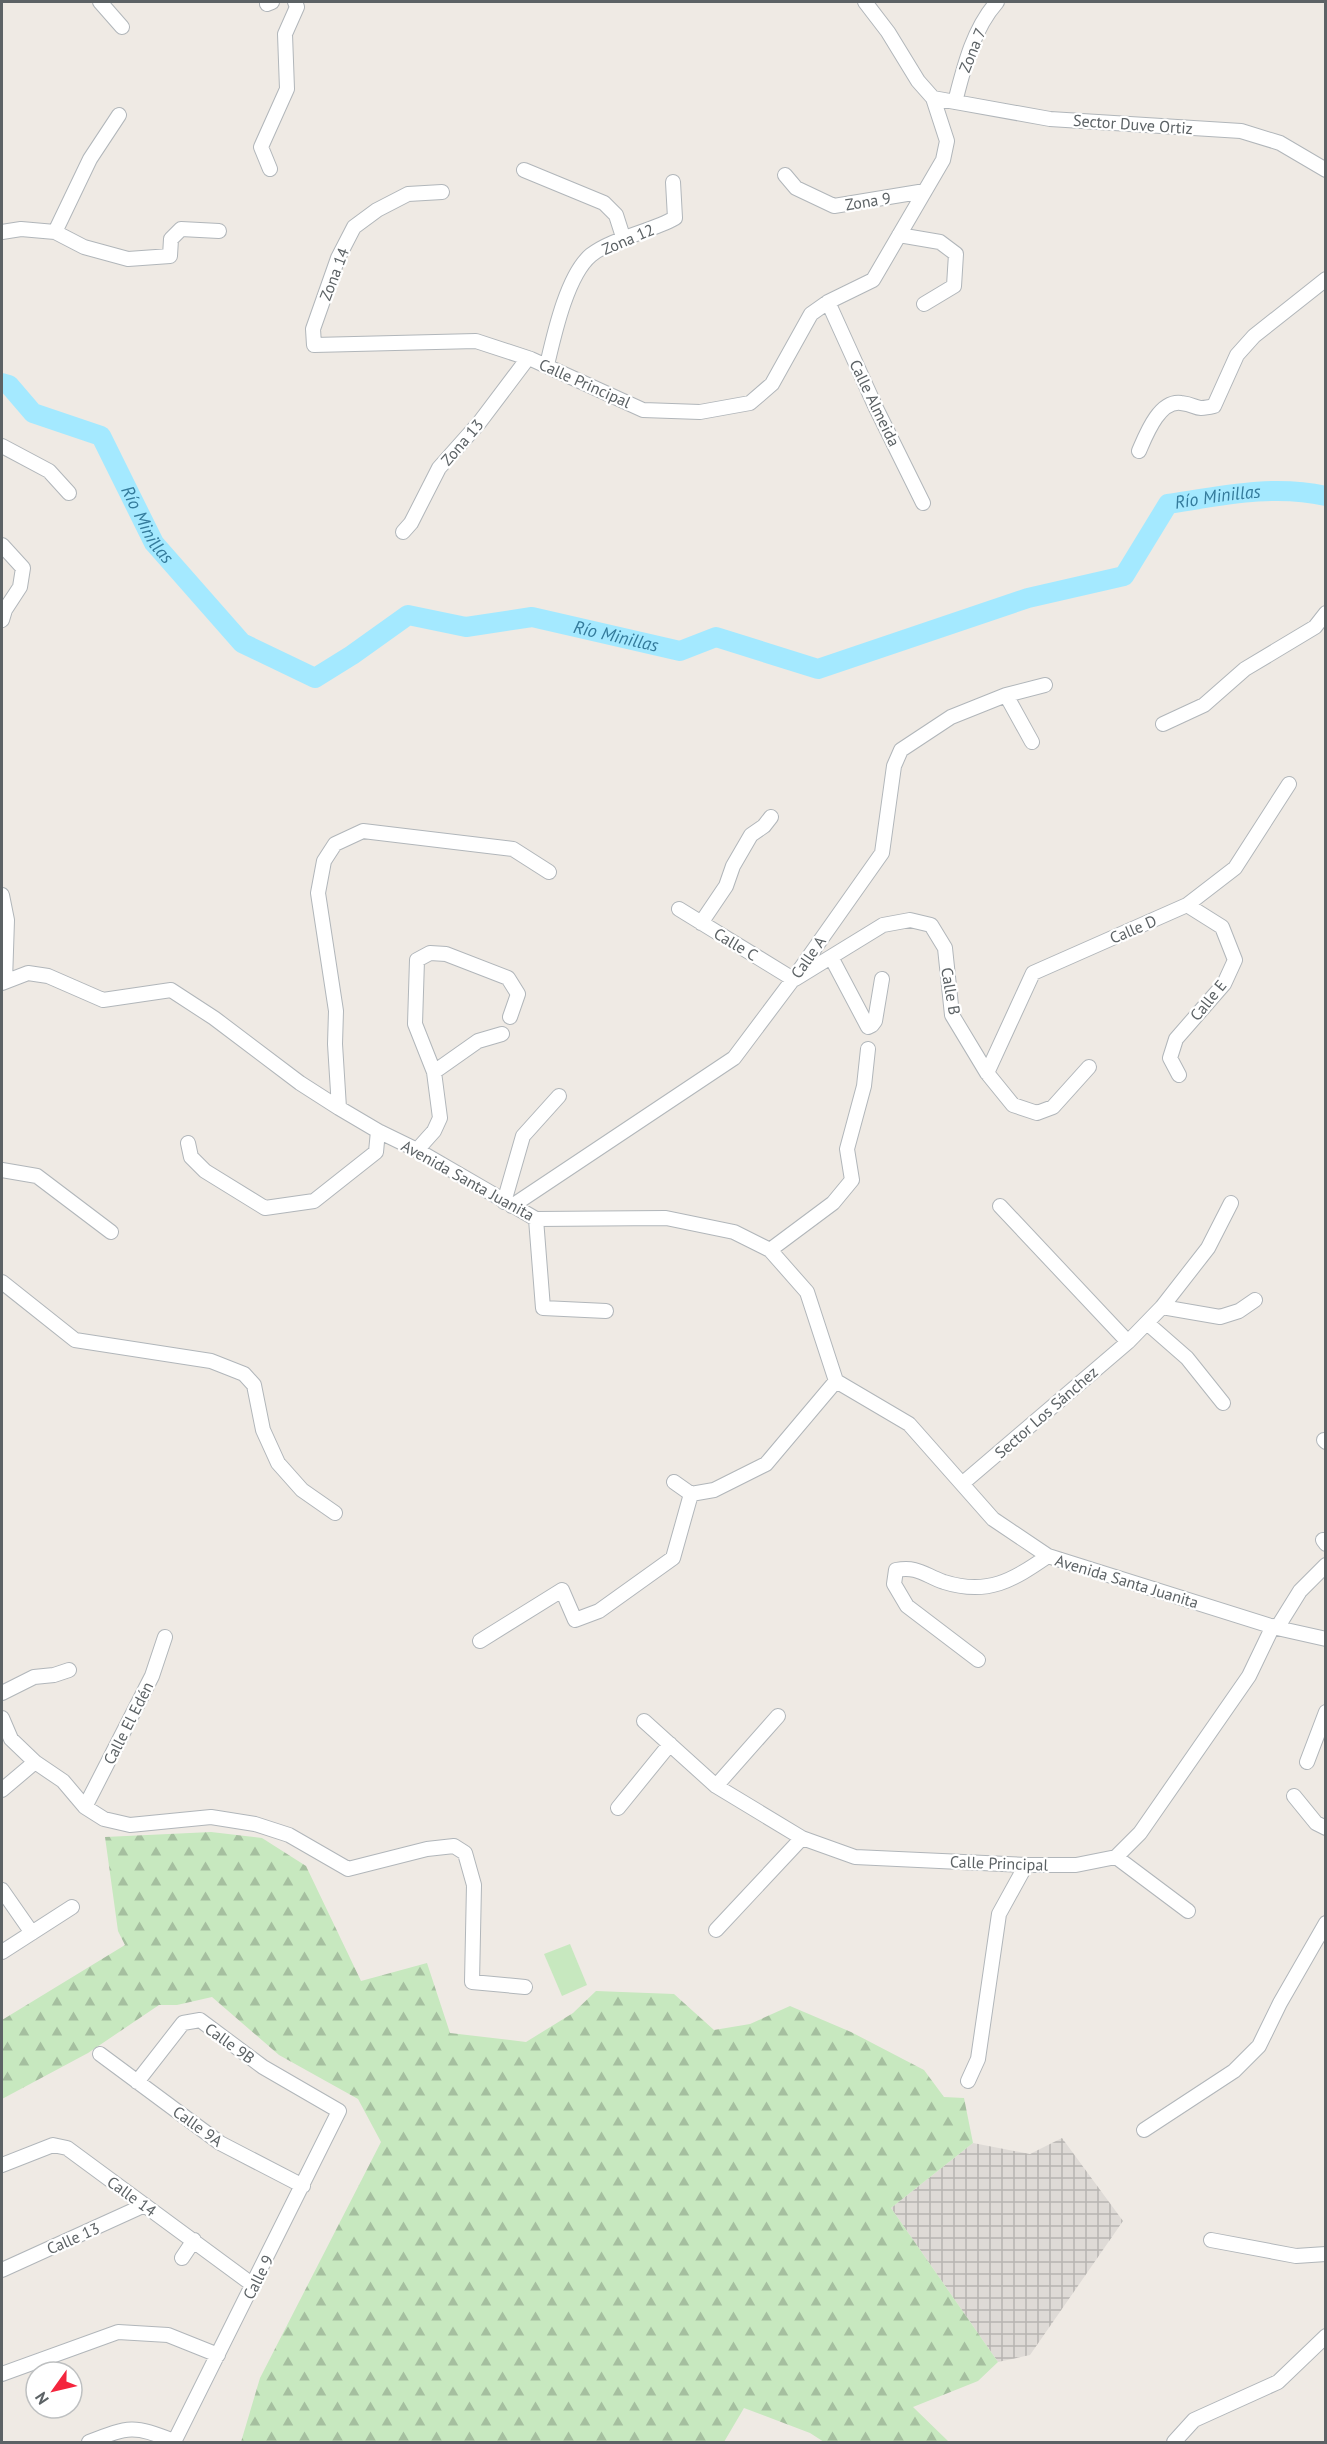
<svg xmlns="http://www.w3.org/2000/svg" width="1327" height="2444" viewBox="0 0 1327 2444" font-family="'PT Sans',sans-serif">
<defs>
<pattern id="industrial-grid" width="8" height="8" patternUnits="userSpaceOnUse" patternTransform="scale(1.5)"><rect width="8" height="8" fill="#dedad6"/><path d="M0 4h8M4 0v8" fill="none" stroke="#b7b4b1"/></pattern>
<pattern id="forest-firs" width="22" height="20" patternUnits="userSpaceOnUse" patternTransform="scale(1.5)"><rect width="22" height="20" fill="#c7e8bf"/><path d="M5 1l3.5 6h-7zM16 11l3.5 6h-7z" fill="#a5bf9f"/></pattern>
</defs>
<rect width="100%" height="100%" fill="#efeae4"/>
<!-- industrial -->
<path fill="url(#industrial-grid)" d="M 1062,2138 L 1123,2221 L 1030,2355 L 998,2362 L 891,2208 L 973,2143 L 1030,2154 Z"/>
<!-- grass -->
<path fill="#c7e8bf" d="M 570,1944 L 587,1985 L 562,1996 L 544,1954 Z"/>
<!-- forest -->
<path fill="url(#forest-firs)" d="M 211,1832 L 262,1838 L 306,1866 L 361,1981 L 427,1963 L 450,2033 L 526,2042 L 573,2013 L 596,1991 L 674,1994 L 714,2030 L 750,2024 L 790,2006 L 851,2032 L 924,2070 L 944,2097 L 964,2098 L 973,2143 L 891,2208 L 998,2362 L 978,2381 L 913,2407 L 949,2442 L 824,2442 L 810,2433 L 744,2408 L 724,2442 L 241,2442 L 260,2378 L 381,2142 L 358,2099 L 279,2055 L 212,1997 L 177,2005 L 159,2005 L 88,2053 L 2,2099 L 2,2020 L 125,1945 L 118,1931 L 105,1837 Z"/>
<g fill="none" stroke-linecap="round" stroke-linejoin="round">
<!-- river -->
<path stroke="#a4e9ff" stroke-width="20" id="s1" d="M 2,383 L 9,385 L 33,413 L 101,436 L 154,543 L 242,643 L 315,678 L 352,655 L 408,615 L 466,627 L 532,617 L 680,651 L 716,637 L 818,669 L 1028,598 L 1124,576 L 1168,504 C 1220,496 1273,484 1326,496"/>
<defs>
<path id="minor" d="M 100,2 L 122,27
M 267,4 L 272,2
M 933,98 L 1050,119 L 1241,131 L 1280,143 L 1326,170
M 955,102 C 964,67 973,29 997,2
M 270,169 L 261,147 L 287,89 L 285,34 L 297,7 L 295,2
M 524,170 L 604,203 L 616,215 L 624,240
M 785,175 L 796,188 L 834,206 L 925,191
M 442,192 L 408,194 L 377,210 L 354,227 L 338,258 L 313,329 L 314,345 L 476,341 L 531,359 L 643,410 L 700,412 L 750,403 L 772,384 L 811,314 L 828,302 L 873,280 L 943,160 L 947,141 L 933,98 L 918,81 L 888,32 L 865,2
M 2,232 L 21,229 L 55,232 L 84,247 L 128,259 L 170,256 L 171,239 L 181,229 L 219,231
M 55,232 L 90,159 L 119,115
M 899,235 L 940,242 L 956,254 L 954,286 L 924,304
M 828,302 L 876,408 L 923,503
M 547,365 C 554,335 567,275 591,255 C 611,239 652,231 675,218 L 673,182
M 2,446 L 49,471 L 69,493
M 1139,451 C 1146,435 1159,400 1181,403 C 1199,405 1193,411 1214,406 L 1237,355 L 1254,336 L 1326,279
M 403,532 L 411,523 L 439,468 L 479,423 L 528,358
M 2,545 L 23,568 L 20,587 L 5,610 L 2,620
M 1006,695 L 1032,742
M 1163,724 L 1204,705 L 1245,669 L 1315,627 L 1326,613
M 2,895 L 7,920 L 5,981
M 679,909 L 793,979
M 701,923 L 726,886 L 733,866 L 751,835 L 764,826 L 771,817
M 831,957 L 868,1027 L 872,1025 L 875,1021 L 882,979
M 795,979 L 883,925 L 910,920 L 931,925 L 945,948 L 952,1015 L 987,1073 L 1013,1105 L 1037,1113 L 1053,1107 L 1089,1067
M 2,983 L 28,973 L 48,976 L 103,1000 L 171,990 L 214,1018 L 300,1083 L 339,1108 L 378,1131 L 417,1150 L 536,1219 L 666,1218 L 734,1232 L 770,1250 L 807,1292 L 836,1381 L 909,1424 L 993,1519 L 1048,1556 L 1277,1628 L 1326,1639
M 434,1072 L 478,1041 L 502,1034
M 987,1073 L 1033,973 L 1187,905 L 1235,868 L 1289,784
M 1179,1075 L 1170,1058 L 1176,1039 L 1224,984 L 1235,960 L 1222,927 L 1187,905
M 339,1108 L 335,1044 L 336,1011 L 318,893 L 324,861 L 335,844 L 363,831 L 513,849 L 549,872
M 188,1143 L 191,1157 L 205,1171 L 265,1208 L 314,1201 L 376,1152 L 378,1131
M 417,1150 L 434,1131 L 440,1118 L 434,1072 L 415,1024 L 417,960 L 430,953 L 446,954 L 508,978 L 518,994 L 510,1017
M 2,1170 L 37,1176 L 111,1232
M 504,1202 L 523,1136 L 559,1096
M 512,1206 L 734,1058 L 791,982 L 882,853 L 894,766 L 901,750 L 951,717 L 1006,695 L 1045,685
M 1000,1206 L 1128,1342
M 536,1219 L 543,1308 L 606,1311
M 770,1250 L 833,1203 L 852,1180 L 847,1149 L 864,1086 L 868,1049
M 2,1282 L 75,1340 L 211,1361 L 244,1374 L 254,1385 L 263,1430 L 278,1463 L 302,1490 L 335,1513
M 1162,1307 L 1208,1248 L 1231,1203
M 1147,1323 L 1187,1358 L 1223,1403
M 1324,1440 L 1326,1442
M 674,1482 L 691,1494 L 714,1490 L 766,1464 L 836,1381
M 963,1483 L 1128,1342 L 1162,1307 L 1220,1317 L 1239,1311 L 1255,1300
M 1323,1540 L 1326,1544
M 1277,1628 L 1300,1591 L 1326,1565
M 480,1641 L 562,1590 L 575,1620 L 599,1611 L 673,1558 L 691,1494
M 978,1660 L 907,1606 L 894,1584 L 896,1570 C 918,1566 924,1575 944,1582 C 988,1596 1013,1580 1048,1556
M 2,1693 L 34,1677 L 54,1675 L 69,1670
M 2,1718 L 11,1739 L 35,1762 L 63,1781 L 85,1807 L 104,1819 L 130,1825 L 211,1817 L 255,1824 L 289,1835 L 348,1869 L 427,1849 L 454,1846 L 465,1853 L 474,1885 L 472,1982 L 525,1987
M 644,1721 L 716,1786 L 802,1838 L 855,1857 L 1026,1865 L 1076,1865 L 1116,1857 L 1140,1833 L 1249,1676 L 1273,1626
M 1307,1762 L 1326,1712
M 716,1786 L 778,1716
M 2,1790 L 35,1762
M 1294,1796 L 1316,1823 L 1326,1828
M 85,1807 L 152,1676 L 165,1637
M 618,1808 L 670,1744
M 1116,1857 L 1188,1911
M 2,1890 L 32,1933
M 716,1930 L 802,1838
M 2,1952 L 72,1907
M 100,2054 L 220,2143 L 303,2186
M 968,2081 L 978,2059 L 999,1914 L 1026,1865
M 137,2082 L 183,2023 L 200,2020 L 263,2067 L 339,2111 L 174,2442
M 1144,2130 L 1234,2071 L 1259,2046 L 1280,2003 L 1326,1923
M 2,2165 L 53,2145 L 67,2148 L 253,2285
M 1211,2240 L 1296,2256 L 1326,2254
M 182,2258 L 194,2240
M 2,2270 L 145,2205
M 2,2374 L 118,2332 L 168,2335 L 218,2355
M 89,2442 C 130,2426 133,2425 174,2441
M 1174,2442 L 1194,2420 L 1278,2382 L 1326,2336"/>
</defs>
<!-- minor casing -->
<use href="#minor" stroke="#b1b6ba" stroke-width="16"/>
<!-- minor -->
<use href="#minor" stroke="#fff" stroke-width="14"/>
</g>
<g text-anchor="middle" stroke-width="4.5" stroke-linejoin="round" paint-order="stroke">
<!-- street labels -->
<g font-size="16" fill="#5c6265" stroke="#fff">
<text transform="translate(972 50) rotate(-68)" y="6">Zona 7</text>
<text transform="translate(1133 124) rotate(4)" y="6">Sector Duve Ortiz</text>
<text transform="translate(868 201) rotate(-9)" y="6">Zona 9</text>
<text transform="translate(628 239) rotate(-23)" y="6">Zona 12</text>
<text transform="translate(334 274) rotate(-69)" y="6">Zona 14</text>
<text transform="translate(585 383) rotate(24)" y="6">Calle Principal</text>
<text transform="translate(875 403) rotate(64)" y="6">Calle Almeida</text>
<text transform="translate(462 442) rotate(-49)" y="6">Zona 13</text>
<text transform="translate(1133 929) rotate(-23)" y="6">Calle D</text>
<text transform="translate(736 944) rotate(31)" y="6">Calle C</text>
<text transform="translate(808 957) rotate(-55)" y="6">Calle A</text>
<text transform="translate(951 991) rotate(80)" y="6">Calle B</text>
<text transform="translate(1208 1000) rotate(-51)" y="6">Calle E</text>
<text transform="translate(468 1180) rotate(29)" y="6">Avenida Santa Juanita</text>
<text transform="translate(1046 1412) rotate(-41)" y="6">Sector Los Sánchez</text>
<text transform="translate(1127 1581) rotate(17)" y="6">Avenida Santa Juanita</text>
<text transform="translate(128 1723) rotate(-63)" y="6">Calle El Edén</text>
<text transform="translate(999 1863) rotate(2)" y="6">Calle Principal</text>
<text transform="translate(230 2043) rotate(36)" y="6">Calle 9B</text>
<text transform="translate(198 2126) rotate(36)" y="6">Calle 9A</text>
<text transform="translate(132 2196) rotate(36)" y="6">Calle 14</text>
<text transform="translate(73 2238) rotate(-24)" y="6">Calle 13</text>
<text transform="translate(258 2277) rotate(-63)" y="6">Calle 9</text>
</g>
<!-- water labels -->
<g font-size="18" font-style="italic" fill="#347b9c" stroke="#fff">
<text dy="6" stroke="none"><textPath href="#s1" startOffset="1440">Río Minillas</textPath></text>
<text dy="6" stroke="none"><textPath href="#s1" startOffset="216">Río Minillas</textPath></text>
<text dy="6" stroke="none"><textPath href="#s1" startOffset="774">Río Minillas</textPath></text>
</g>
</g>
<!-- border -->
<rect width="1327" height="2444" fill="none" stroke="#5c6265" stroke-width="6"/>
<!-- north arrow -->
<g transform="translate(54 2390) rotate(236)"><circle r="28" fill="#ffffff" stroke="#bec0c1" stroke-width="1.5"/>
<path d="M0-4.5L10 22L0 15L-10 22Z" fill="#f4253d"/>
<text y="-9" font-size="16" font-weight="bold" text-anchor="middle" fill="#5c6265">N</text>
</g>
</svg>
